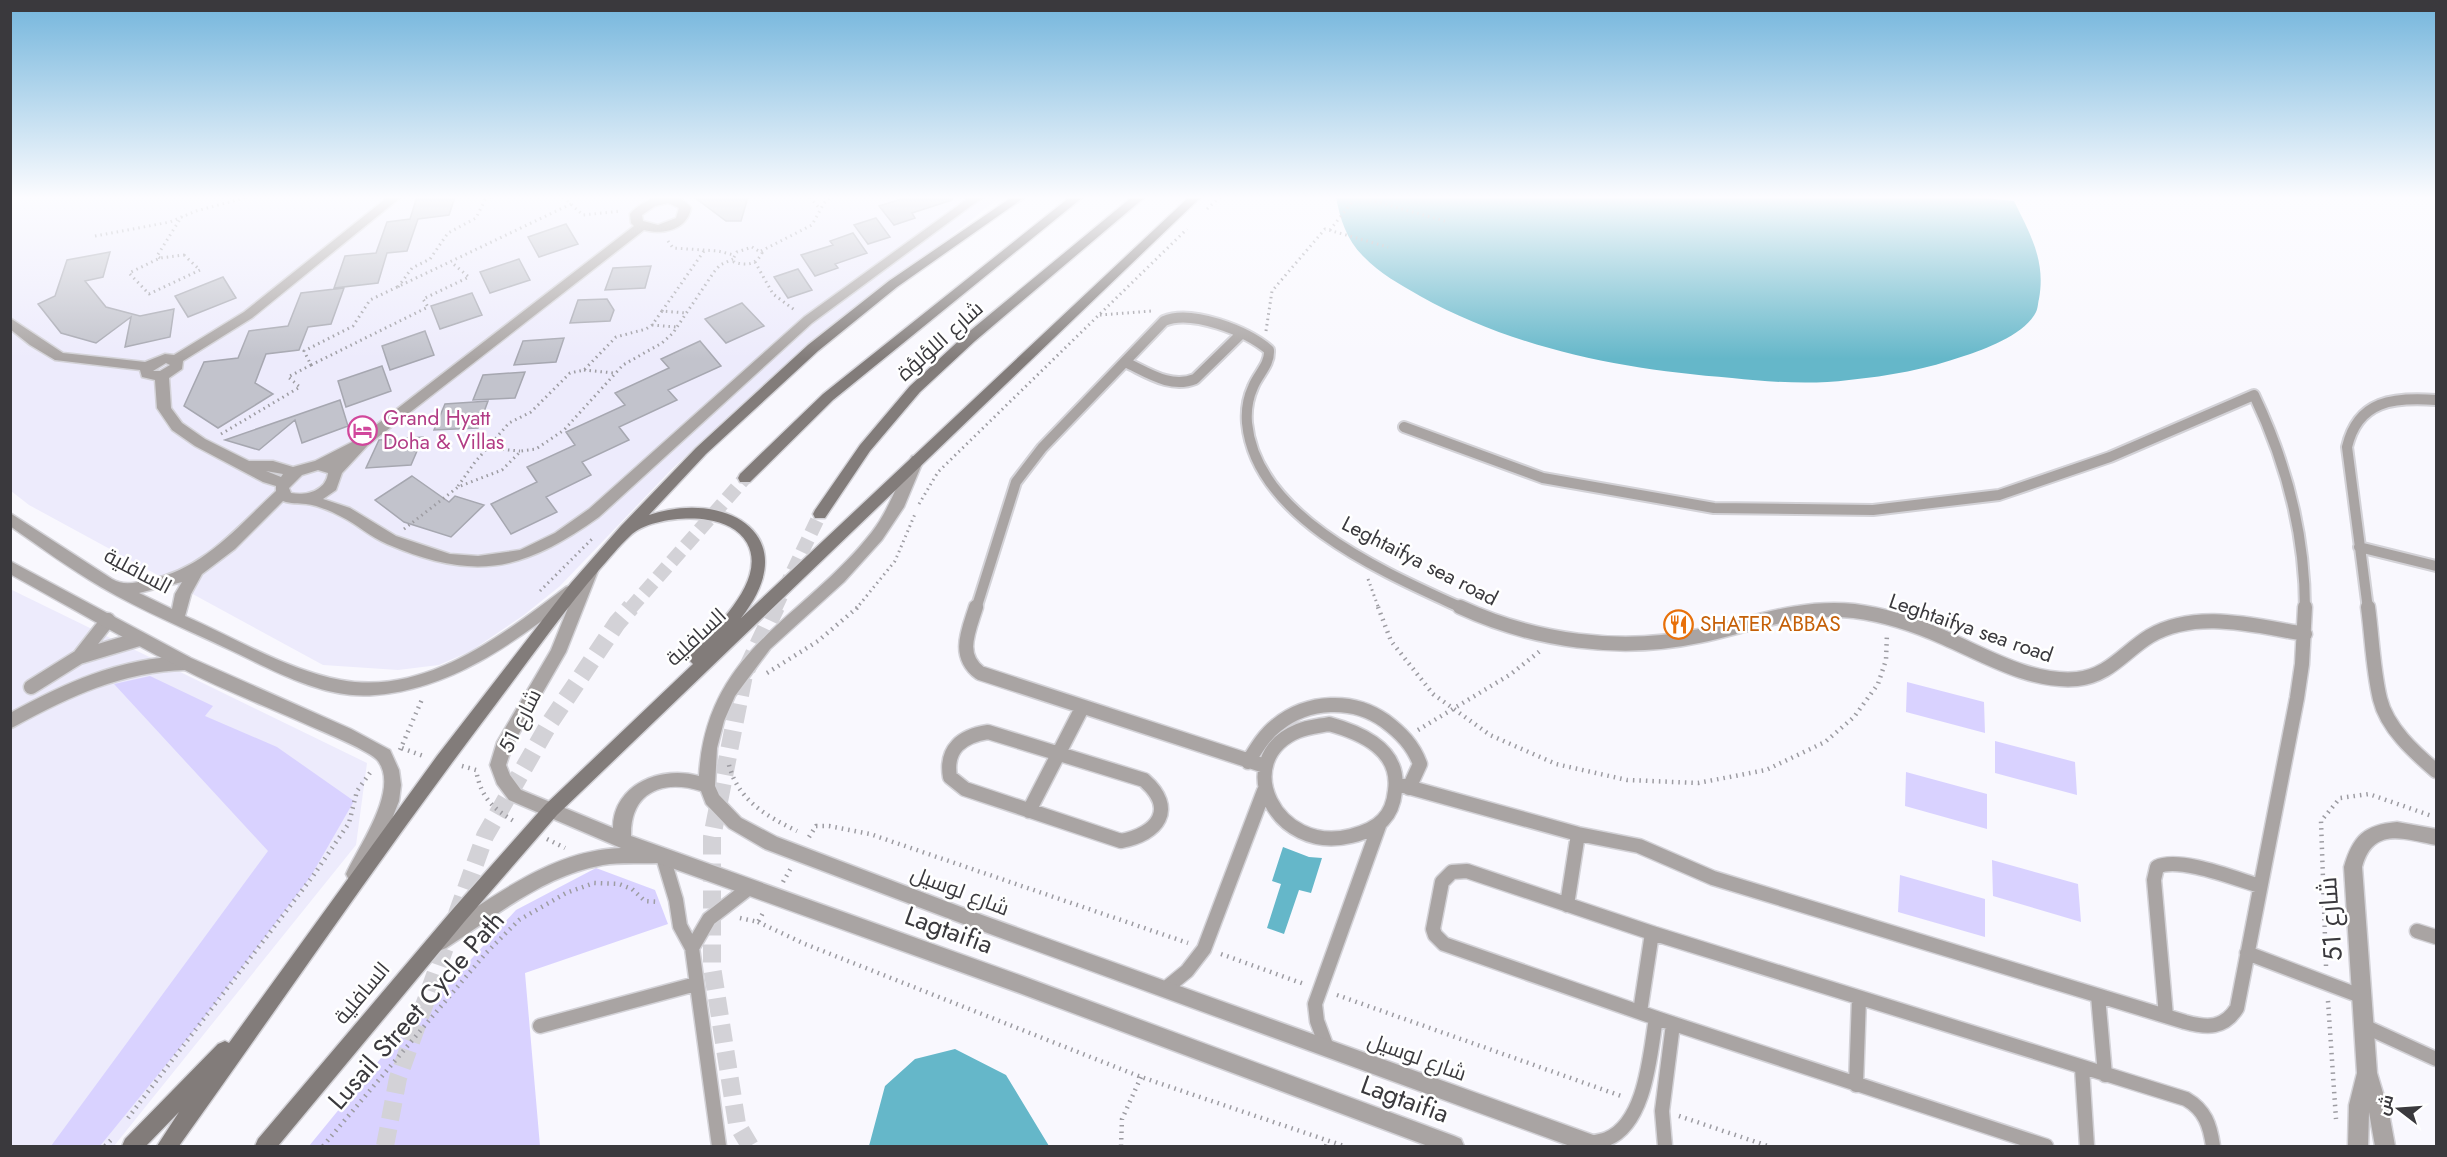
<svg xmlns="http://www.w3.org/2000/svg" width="2447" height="1157" viewBox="0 0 2447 1157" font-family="Jost,Cairo,sans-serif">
<rect width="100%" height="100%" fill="#f9f8fe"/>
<!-- built -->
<path fill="#edebfc" d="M 10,197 L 1000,197 L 756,392 L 672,469 L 560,586 L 524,615 L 471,651 L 439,665 L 398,670 L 323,665 L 29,505 L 11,491 Z
M 10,589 L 367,763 L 356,845 L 114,1146 L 11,1146 Z"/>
<!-- green -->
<path fill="#d9d2ff" d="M 150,676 L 213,706 L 205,716 L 277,747 L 354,801 L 311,876 L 200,1023 L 100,1146 L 51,1146 L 268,851 L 114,684 Z
M 1907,682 L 1984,702 L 1985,733 L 1906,712 Z
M 1995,741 L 2075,762 L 2077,795 L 1995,773 Z
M 1906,772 L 1987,794 L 1987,829 L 1905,806 Z
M 1992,860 L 2078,884 L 2081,922 L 1993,896 Z
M 596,868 L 655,890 L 668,924 L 525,973 L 540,1146 L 309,1146 L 381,1058 L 516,910 Z
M 1900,875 L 1985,899 L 1985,937 L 1898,912 Z"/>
<!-- water -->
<path fill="#65b7c9" d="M 1336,197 L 1975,197 L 2014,201 C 2030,234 2046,260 2039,299 C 2038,302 2038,308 2036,312 C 2025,334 1986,349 1964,356 C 1927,369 1889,376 1849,380 C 1811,385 1770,382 1732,378 C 1624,370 1515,349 1420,296 C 1401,285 1379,273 1364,257 C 1347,241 1340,219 1336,197 Z
M 1283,847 L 1309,857 L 1322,858 L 1311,893 L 1299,890 L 1284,934 L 1267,928 L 1281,884 L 1272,881 Z
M 955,1049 L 1006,1075 L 1049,1146 L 869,1146 L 885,1086 L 915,1059 Z"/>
<!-- building -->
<path fill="#c2c3cc" stroke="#a6a7b0" stroke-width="1.5" d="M 417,197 L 455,197 L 449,215 L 418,219 L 407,251 L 387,253 L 378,283 L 334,288 L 345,256 L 376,253 L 387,222 L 410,219 Z
M 694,197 L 748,197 L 741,221 L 726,221 Z
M 908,197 L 951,197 L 952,200 L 912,213 L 915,218 L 894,225 L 879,206 Z
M 876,218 L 890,237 L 868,244 L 854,225 Z
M 566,224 L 578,244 L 539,257 L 528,237 Z
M 853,233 L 867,253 L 835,264 L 838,268 L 815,276 L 801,255 L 833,245 L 830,241 Z
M 110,252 L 103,277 L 85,281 L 106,307 L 140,316 L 174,309 L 170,337 L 125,347 L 131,317 L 96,343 L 61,333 L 38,304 L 55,296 L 67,260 Z
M 519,259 L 530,280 L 490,293 L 480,272 Z
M 651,266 L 645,288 L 605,290 L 613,268 Z
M 798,269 L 812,290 L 788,298 L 774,277 Z
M 223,277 L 236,298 L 188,317 L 175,296 Z
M 344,288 L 331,324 L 308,327 L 299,350 L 266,354 L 255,383 L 273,394 L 218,428 L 184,406 L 204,362 L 238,358 L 249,331 L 288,326 L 301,293 Z
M 472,293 L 482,315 L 440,329 L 431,306 Z
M 607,299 L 614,310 L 610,321 L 570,323 L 578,300 Z
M 742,303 L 764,326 L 726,343 L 705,319 Z
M 425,331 L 434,355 L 390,370 L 382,346 Z
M 564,338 L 556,362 L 514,365 L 523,341 Z
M 700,341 L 721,366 L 668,390 L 677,400 L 619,427 L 629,440 L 582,462 L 591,475 L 546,497 L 557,512 L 511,534 L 491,504 L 537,482 L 527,467 L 575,445 L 566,432 L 625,405 L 615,393 L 669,368 L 661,359 Z
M 382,366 L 391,391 L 346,407 L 338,381 Z
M 525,372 L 515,398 L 473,400 L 483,375 Z
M 340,400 L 348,426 L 302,443 L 295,420 L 259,450 L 225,440 Z
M 488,401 L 478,428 L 434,430 L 445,404 Z
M 423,437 L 411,465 L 366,468 L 379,440 Z
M 412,476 L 449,502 L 455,496 L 484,505 L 451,537 L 404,522 L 375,500 Z"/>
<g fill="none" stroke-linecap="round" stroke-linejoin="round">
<!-- secondary-tunnel-far1 -->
<path stroke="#d3d2d7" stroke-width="14" stroke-dasharray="14 7" stroke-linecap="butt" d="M 630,609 L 745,478
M 775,609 L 820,514"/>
<!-- secondary-tunnel -->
<path stroke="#d3d2d7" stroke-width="18" stroke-dasharray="18 9" stroke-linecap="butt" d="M 385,1146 L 398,1078 L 485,836 L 549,724 L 617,623 L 631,607
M 750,1146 L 737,1124 L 712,967 L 712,837 L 744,675 L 776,607"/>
<defs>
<path id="lane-far1" d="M 1125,362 C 1147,372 1170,389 1195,379 L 1240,335
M 1404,427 L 1543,478 L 1714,508 L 1873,510 L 1999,495 L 2110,457 L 2254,395 C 2286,462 2305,534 2305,609
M 2359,547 L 2436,566
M 976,609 L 1016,482 L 1042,448 L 1164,321 C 1191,309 1247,331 1269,350 C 1270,365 1258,374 1253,387 C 1248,398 1246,411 1247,423 C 1256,519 1388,574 1464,609
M 2368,609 L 2347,447 C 2358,400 2394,397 2436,400"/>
<path id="lane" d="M 976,607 C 969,630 956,655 980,673 L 1265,766
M 1460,607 C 1534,641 1620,653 1699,636 C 1750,625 1800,605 1854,611 C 1886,615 1916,625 1945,638 C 1986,656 2031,683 2077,679 C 2109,676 2125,651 2150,636 C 2197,609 2255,626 2305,634
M 2368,607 C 2372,637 2373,670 2380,699 C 2387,728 2414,752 2436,771
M 79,657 L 108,620
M 31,687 L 79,657 L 139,639
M 10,721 C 66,690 120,665 185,663
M 1329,724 C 1362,733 1401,750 1395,791 C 1394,801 1391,812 1383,820 C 1375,829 1363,833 1351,836 C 1275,855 1230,759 1298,731 C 1307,727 1319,726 1329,724 Z
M 988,732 L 1144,780 C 1177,809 1158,834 1121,841 L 965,789 L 950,777 C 945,749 962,736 988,732 Z
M 1248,762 C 1256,749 1264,735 1277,725 C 1308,700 1353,698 1385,721 C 1401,733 1413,745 1420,764 L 1409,788
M 1397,784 L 1578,834 L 1639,846 L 1713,878 L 2185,1022 C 2207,1028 2224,1029 2237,1008 L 2297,698 L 2302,664 L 2305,607
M 1029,811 L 1082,708
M 663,857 L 676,900 L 680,926 L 692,948 L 719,1146
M 1567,905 L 1578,834
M 2417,931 L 2436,937
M 692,948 L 709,919 L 749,888
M 2247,953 L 2363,997
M 1165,989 L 1187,971 L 1204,949 L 1264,791
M 2098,996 L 2105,1075
M 1640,1012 L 1652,933
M 2166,1016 L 2154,880 L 2157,867 C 2179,856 2236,879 2260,886
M 540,1026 L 696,984
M 2364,1026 L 2436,1059
M 1327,1048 L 1317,1021 L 1315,1004 L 1380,823
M 2082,1068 L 2087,1146
M 1856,1085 L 1859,998
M 1589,1143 C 1595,1142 1602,1141 1607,1139 C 1646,1123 1650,1054 1656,1018
M 1665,1146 L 1662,1111 L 1673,1024
M 2046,1146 L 1656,1018 L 1444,944 L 1435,935 L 1433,929 L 1442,882 L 1452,872 L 1467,871 L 1652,933 L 2186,1099 C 2205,1110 2210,1125 2213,1146"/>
<path id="street" d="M 388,197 L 401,197 L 252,318 L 183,361 L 182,369 L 169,378 L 171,408 L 182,423 L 205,439 L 249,461 L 273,461 L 293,467 L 315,461 L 358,439 L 634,226 L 631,223 L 630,214 C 644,197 677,188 691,208 C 687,230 663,235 644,230 L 368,445 L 342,473 L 336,490 L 323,499 L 350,508 L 396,536 L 450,554 L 478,556 L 520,550 L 555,533 L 589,509 L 804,317 L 970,197 L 983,197 L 812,323 L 599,517 C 523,571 476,582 387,544 C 370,537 357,524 340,516 C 331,511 316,505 306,504 C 298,503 291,504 283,501 L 235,549 L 202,574 L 191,594 L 185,616 C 235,638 287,670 341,680 C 426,696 502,635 566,587 L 571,585 L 577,588 L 586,567 L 596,567 L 598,571 L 566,652 L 513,744 L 506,765 L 510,775 L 521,790 L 613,828 C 613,784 662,765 699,776 C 706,649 803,620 872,532 C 891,507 897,482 912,456 L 922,456 L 924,459 L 904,507 L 882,540 L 844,582 L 770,649 L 735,696 L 724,721 L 717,748 L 715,786 L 719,795 L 741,818 L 777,837 L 982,915 L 1596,1136 L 1603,1139 L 1606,1146 L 1570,1146 L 982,931 L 765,849 L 729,828 L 706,804 L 701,791 C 663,779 630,792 631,836 L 1022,976 L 1454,1136 L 1461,1139 L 1464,1146 L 1428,1146 L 1022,994 L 658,863 C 640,864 621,862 603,865 C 544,875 495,917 446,948 L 439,951 L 432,948 L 430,942 L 432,936 C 490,900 550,850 621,848 L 509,800 L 497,784 L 490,765 L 497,742 L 551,650 L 572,598 C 514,643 451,689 375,695 C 324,700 273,670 228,649 C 186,629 142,611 101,587 C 70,569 40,547 10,526 L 10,513 L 112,579 C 124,586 134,583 148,580 C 204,569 236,528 276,491 L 276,486 L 263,482 L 195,446 L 172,430 L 157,408 L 155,380 L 142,377 L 140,370 L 55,360 L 30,345 L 10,329 L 10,318 L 63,353 L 145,362 L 165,354 L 174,355 L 244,312 ZM 668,203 L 679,208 L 676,218 L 658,225 L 643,221 L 642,215 L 655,206 ZM 166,363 L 170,365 L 160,371 L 153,371 ZM 318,470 L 328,473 C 326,491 306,496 291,493 L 289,488 L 302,475 ZM 266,471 L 283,474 L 281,477 ZM 182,582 L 175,594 L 172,609 L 139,593 Z
M 10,561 L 191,658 L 351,729 L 390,750 L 399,770 L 401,785 L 399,801 L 385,837 L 361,880 L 355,882 L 349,880 L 346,874 C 358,847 400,790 378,761 C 371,751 323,732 310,726 C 266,706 220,689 177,666 C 121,637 66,605 10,574 Z
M 2397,822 L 2436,829 L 2436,845 C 2404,839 2373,826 2362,867 L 2377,1073 L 2389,1113 L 2395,1146 L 2375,1146 L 2369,1112 L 2368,1146 L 2348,1146 L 2349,1105 L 2357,1073 L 2344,867 C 2353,836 2364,825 2397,822 Z"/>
<path id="secondary" d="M 1012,197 L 1025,197 L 897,287 L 818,351 L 706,454 L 649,515 C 727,489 806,536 741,618 L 1189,197 L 1201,197 L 557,815 L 465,921 L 278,1146 L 255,1146 L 258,1139 L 453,909 L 545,805 L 693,664 L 688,659 L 690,655 C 713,629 768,581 747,543 C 739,529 723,522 708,520 C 686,516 646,520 630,536 C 619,546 609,559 599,570 C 562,613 530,659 496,704 C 386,849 284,999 179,1146 L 157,1146 L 179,1112 L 146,1146 L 122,1146 L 125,1139 L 218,1044 L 225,1041 L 229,1043 L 437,756 L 571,583 L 621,526 L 696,448 L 808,345 L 889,281 Z
M 1070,197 L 1083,197 L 833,400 L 750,482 L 740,482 L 738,478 L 740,474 L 823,394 Z
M 1132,197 L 1145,197 L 975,341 L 920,392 L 870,451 L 825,518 L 815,518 L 813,514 L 815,510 L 860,445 L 910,386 L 965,335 Z"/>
</defs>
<!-- lane-far1 casing -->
<use href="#lane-far1" stroke="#d3d2d7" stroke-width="14"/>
<!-- lane casing -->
<use href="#lane" stroke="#d3d2d7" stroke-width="17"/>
<!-- street casing -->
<use href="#street" stroke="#d3d2d7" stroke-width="3"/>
<!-- secondary casing -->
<use href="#secondary" stroke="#d3d2d7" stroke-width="3"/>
<!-- path-far1 -->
<path stroke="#9d9ca2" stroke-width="3" stroke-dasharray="1.5 4" stroke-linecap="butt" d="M 563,197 L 583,215 L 621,211
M 810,197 L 819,208
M 1359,197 L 1445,221
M 1207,209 L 1220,197
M 1330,230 L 1356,197
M 95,236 L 170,222 L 196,211 L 248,197
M 668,241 L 673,248 L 718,251 L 734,255
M 752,247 L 762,253 C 756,265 746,266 734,262 L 733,259 L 737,252 Z
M 761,251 L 812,225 L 824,203 L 831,197
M 184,255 L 200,270 L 149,294 L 129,273 L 160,258 Z
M 160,258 L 157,256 L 182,216
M 755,262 L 773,294 L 796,311
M 398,287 L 412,268 L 430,259 L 448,233 L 476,218 L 485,200 L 491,197
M 662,311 L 704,251
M 1100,315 L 1152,311
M 652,325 L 676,327
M 1266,331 L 1272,291 L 1325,229 L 1388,247
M 311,365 L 428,307 L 423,299 L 469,277 L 451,262
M 584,370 L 614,373
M 221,434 L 300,387 L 288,377 L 311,365 L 304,351 L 353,326 L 370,300 L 571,204
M 486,448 L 520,451
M 458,486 L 475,462 L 509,423 L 531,412 L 570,373 L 584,370 L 616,337 L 646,329 L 652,325 L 662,311 L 686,313
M 919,504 L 938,472 L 1187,229
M 404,529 L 458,487 L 502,470 L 521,451 L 536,449 L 564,430 L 623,365 L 662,343 L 673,333 L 714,272 L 720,265 L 733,259
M 1368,579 L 1379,609
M 540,591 L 594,537
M 856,609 L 895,561 L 915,514"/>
<!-- path -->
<path stroke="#9d9ca2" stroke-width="4.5" stroke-dasharray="1.5 5" stroke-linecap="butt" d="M 1378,607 L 1391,641 L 1433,694 L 1490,735 L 1556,764 L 1627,780 L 1698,783 L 1766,770 L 1825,742 L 1854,717 L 1878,684 L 1886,660 L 1887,633
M 767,673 L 818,641 L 858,607
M 1418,730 L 1511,674 L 1540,651
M 402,748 L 426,757
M 400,750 L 423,697
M 729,765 C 738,800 766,816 797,831
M 462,766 L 476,770 C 481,798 493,809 517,823
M 809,837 L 816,826 L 829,826 L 870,834 L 1188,943
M 547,839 L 565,848
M 783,882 L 791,868
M 740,918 L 758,922 L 764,911
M 758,922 L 805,944 L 1141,1077 L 1344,1146
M 1221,954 L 1304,984
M 2326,966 L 2321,821 L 2340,798 L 2369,794 L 2432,816
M 1337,995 L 1624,1097
M 2328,1001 L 2336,1119
M 1679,1116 L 1768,1146
M 128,1118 L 313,876 L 349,823 L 357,791 L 372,770
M 105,1146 L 113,1138
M 323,1146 L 486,953 L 519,920 L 566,893 L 594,883 L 619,884 L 632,889 L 645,901 L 660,902
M 1121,1146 L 1122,1119 L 1141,1077
M 1326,1146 L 1328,1140"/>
<!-- lane-far1 -->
<use href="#lane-far1" stroke="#a9a4a3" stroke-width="10"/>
<!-- lane -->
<use href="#lane" stroke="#a9a4a3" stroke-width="14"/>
<!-- street -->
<use href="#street" fill="#a9a4a3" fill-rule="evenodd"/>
<!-- secondary -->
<use href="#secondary" fill="#827c7a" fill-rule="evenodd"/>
</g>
<!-- sky -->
<linearGradient id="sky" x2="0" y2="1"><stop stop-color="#73b5dc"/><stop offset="0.55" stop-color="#fcfcff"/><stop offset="1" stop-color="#fcfcff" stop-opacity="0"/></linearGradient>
<rect width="2447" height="359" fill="url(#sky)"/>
<!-- icons -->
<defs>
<symbol id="hotel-ring" viewBox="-11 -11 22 22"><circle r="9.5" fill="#fff" stroke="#d1479c" stroke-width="1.5"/><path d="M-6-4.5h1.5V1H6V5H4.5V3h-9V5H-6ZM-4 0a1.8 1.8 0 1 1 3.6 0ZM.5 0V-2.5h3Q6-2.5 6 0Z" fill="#d1479c"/></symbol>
<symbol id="restaurant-ring" viewBox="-11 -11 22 22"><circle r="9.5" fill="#fff" stroke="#e8710a" stroke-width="1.5"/><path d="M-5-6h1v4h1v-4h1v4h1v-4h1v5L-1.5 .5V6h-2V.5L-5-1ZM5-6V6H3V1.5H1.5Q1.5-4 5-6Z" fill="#e8710a"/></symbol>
</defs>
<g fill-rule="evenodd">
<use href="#hotel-ring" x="346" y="414" width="33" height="33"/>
<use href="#restaurant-ring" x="1662" y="608" width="33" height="33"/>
</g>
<g text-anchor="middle" stroke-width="5" stroke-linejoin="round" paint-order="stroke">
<!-- street labels -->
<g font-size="21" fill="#3a393d" stroke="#fff">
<text transform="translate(940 341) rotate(-42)" y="7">شارع اللؤلؤة</text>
<text transform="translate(1420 561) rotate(27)" y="7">Leghtaifya sea road</text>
<text transform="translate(138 571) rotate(28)" y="7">السافلية</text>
<text transform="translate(1971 628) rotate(19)" y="7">Leghtaifya sea road</text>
<text transform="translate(696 637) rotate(-43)" y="7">السافلية</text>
<text transform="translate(520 721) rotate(-63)" y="7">شارع 51</text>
<text transform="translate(960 891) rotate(21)" y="7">شارع لوسيل</text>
<text transform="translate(362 993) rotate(-50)" y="7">السافلية</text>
<text transform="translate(1417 1057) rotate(20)" y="7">شارع لوسيل</text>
</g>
<!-- hotel labels -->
<g font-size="21" fill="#b23c85" stroke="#fff" text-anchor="start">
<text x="383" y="425">Grand Hyatt<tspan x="383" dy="24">Doha &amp; Villas</tspan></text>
</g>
<!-- food labels -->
<g font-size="21" fill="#c56008" stroke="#fff" text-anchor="start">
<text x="1700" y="631">SHATER ABBAS</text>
</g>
<!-- near-street labels -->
<g font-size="26" fill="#3a393d" stroke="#fff">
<text transform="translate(2330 919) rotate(-94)" y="9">شارع 51</text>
<text transform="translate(949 930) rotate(20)" y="9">Lagtaifia</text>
<text transform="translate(416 1010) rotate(-49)" y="9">Lusail Street Cycle Path</text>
<text transform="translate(1405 1099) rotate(20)" y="9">Lagtaifia</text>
</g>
</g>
<!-- border -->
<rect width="2447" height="1157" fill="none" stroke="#3a393d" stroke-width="24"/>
<!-- north arrow -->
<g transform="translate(2399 1109) rotate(287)" stroke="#ffffff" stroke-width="4.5" paint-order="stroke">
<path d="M0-4.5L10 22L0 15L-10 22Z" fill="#3a393d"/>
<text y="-9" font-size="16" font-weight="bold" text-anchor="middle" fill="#3a393d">ش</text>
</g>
</svg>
